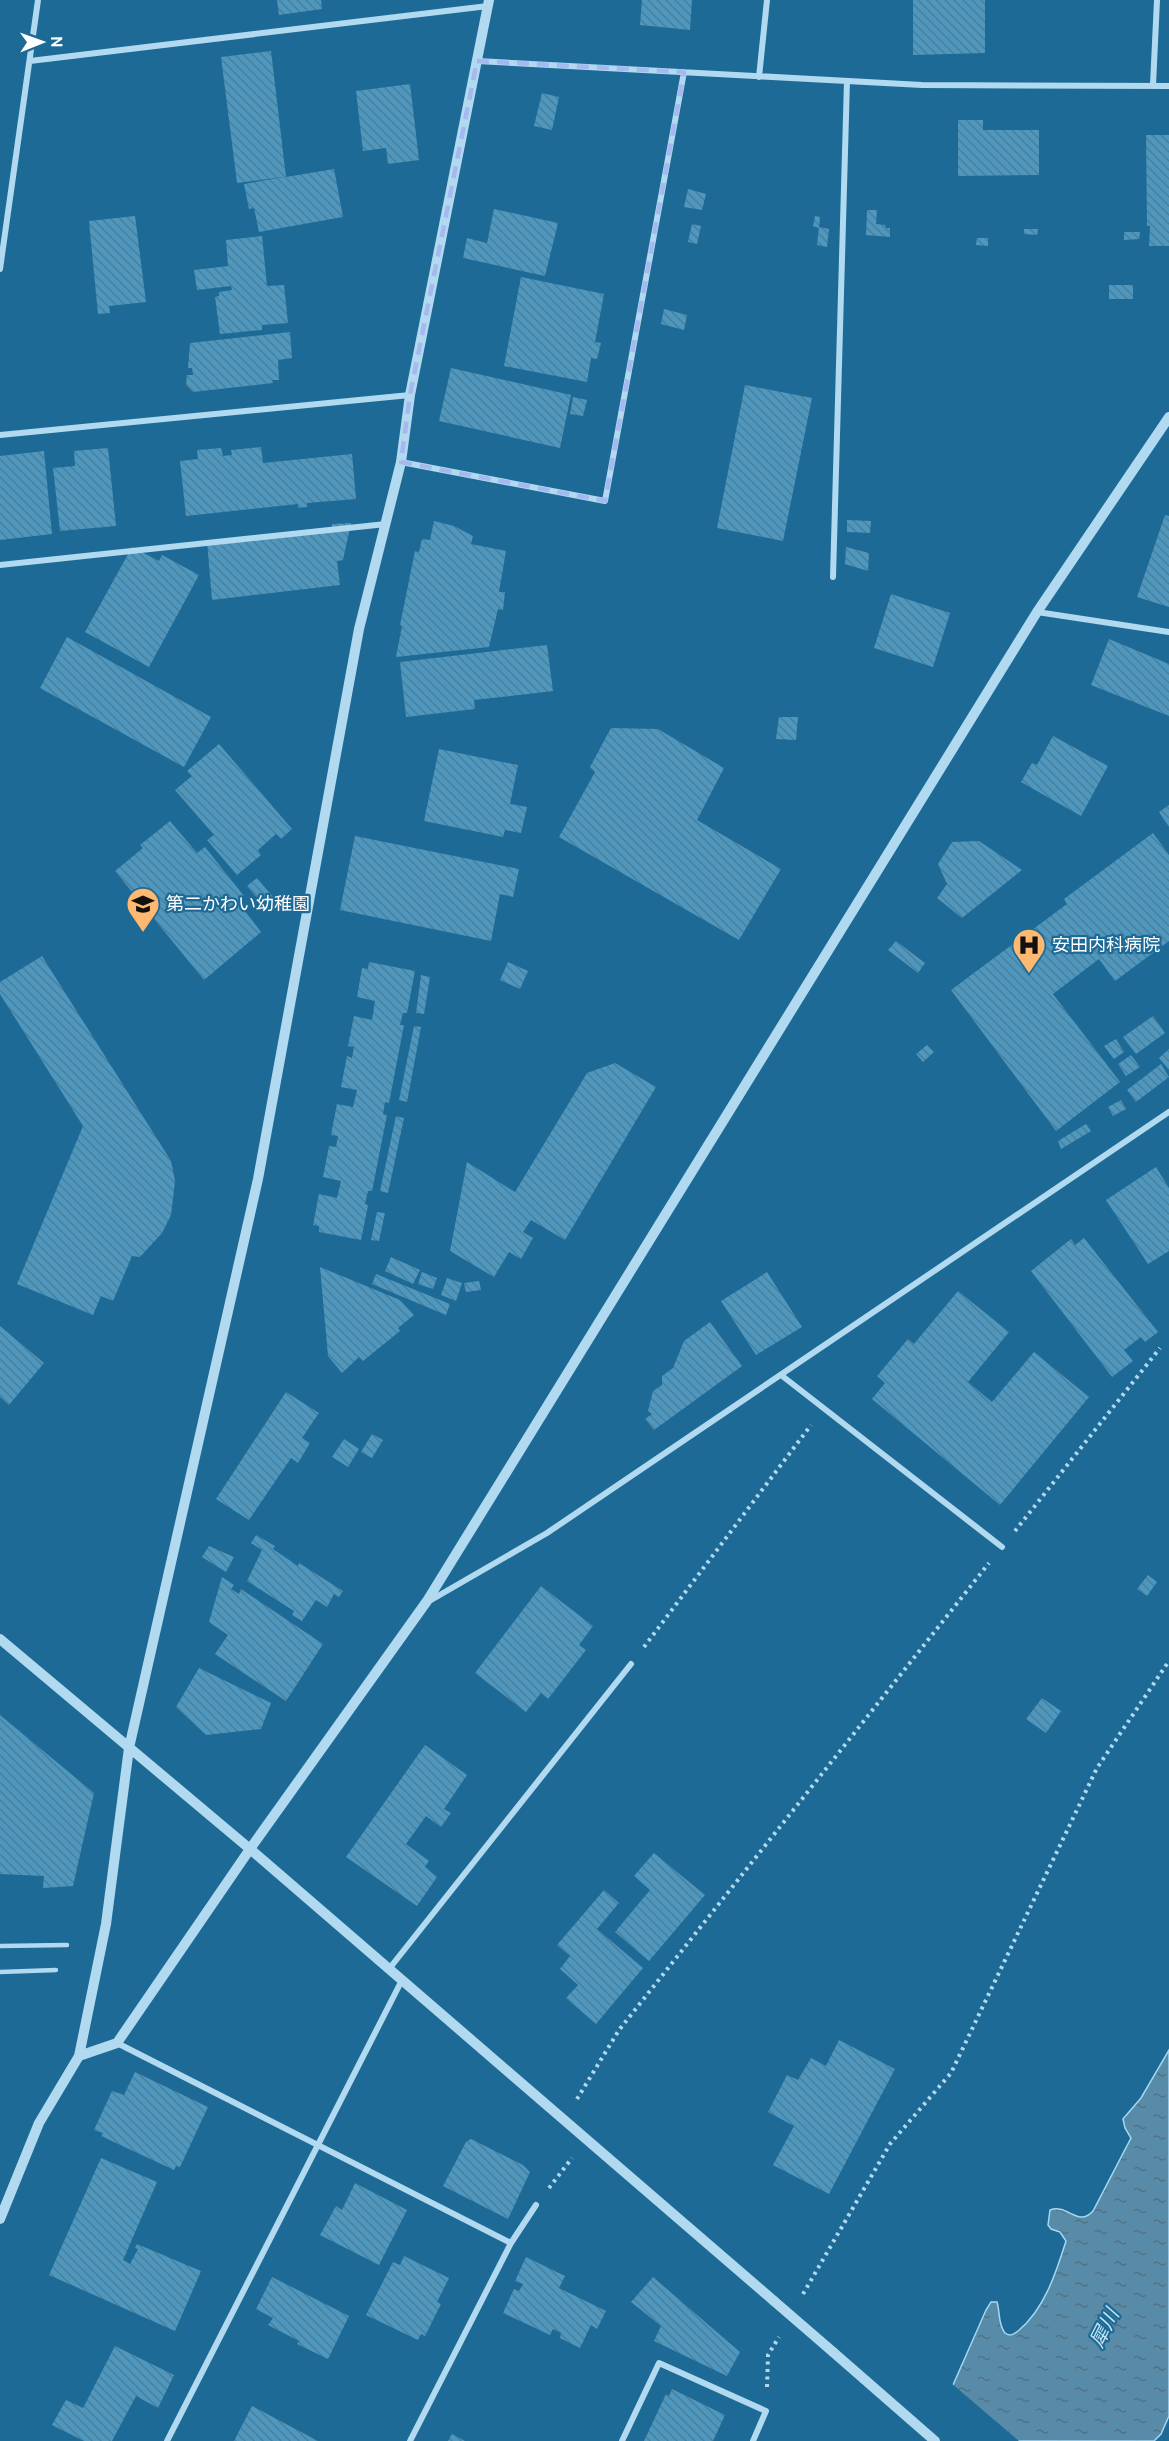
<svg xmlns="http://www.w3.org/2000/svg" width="1169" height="2441" viewBox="0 0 1169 2441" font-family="Cabin,'Noto Sans JP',sans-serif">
<defs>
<pattern id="water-ripples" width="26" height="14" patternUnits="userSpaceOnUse" patternTransform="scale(1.5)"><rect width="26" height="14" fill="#578ba8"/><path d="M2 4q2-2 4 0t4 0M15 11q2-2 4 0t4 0" fill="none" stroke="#537283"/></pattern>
<pattern id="building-back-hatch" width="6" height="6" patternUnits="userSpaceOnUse" patternTransform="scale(1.5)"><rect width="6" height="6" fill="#4e98bf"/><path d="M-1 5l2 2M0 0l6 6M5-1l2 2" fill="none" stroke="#4d7d97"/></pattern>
</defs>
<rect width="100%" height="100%" fill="#1d6a96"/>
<!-- water -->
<path fill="url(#water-ripples)" stroke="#a4d7f1" stroke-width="1.5" d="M 1169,2050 L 1169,2416 L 1161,2434 L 1154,2441 L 939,2441 L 953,2385 L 986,2310 L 991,2302 L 997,2302 C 1000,2311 998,2325 1005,2333 C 1010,2337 1014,2334 1018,2331 C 1044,2310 1056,2273 1066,2241 L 1060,2232 L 1051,2229 L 1048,2225 L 1050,2210 C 1067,2203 1078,2228 1093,2211 L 1131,2138 L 1125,2128 L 1123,2119 L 1141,2098 Z"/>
<!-- pier -->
<path fill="#1d6a96" d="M 951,2383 L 1019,2441 L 936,2441 Z"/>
<!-- building -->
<path fill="url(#building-back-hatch)" d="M 277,0 L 321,0 L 322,9 L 279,15 Z
M 642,0 L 692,0 L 690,30 L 640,25 Z
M 913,0 L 985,0 L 985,53 L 913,55 Z
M 271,51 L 286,177 L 334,169 L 343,217 L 259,232 L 254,208 L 249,209 L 244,184 L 284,177 L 237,183 L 221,57 Z
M 410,84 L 419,160 L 388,164 L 386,148 L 363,151 L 356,91 Z
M 542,93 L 559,97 L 552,130 L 534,126 Z
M 958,120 L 983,120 L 983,130 L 1039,130 L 1039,175 L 958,176 Z
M 1146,135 L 1169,135 L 1169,246 L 1149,246 L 1150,226 L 1147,226 Z
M 688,189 L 706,194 L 702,210 L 684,207 Z
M 494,209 L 558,223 L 545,276 L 463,258 L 467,238 L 487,243 Z
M 867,210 L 877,210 L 876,224 L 885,225 L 886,228 L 890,228 L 890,237 L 866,235 Z
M 135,216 L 146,302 L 109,306 L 110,313 L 98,314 L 89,221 Z
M 815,216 L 820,217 L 819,228 L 813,226 Z
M 692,224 L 701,226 L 697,244 L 688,242 Z
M 819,227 L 829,229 L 827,247 L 817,245 Z
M 1024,229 L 1038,229 L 1037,235 L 1024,234 Z
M 1124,232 L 1140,232 L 1139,239 L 1124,240 Z
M 262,236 L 267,286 L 284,285 L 288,323 L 262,325 L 262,330 L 220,334 L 215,297 L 219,296 L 219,292 L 232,290 L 231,286 L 197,290 L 194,270 L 228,266 L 226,240 Z
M 977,238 L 988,238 L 988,246 L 976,245 Z
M 521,277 L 604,294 L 595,342 L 601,343 L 597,359 L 591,358 L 587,382 L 504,366 Z
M 1109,285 L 1133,285 L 1133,299 L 1109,299 Z
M 664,309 L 687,315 L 684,330 L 661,324 Z
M 290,332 L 292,358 L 278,360 L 279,380 L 272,380 L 273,383 L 193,392 L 186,385 L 187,375 L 193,375 L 192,368 L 188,368 L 190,343 Z
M 451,368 L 571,395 L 560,448 L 439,421 Z
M 745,385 L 812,398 L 783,541 L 717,528 Z
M 573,397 L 587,400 L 583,416 L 570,414 Z
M 261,447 L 263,463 L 352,454 L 356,499 L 307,503 L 307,507 L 298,508 L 298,504 L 186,516 L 180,461 L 198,459 L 197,450 L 221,448 L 223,456 L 232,455 L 231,450 Z
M 108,448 L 116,526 L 60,531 L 53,468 L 75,466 L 74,451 Z
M 44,451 L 52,534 L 0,540 L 0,456 Z
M 1165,515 L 1169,516 L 1169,607 L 1137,597 Z
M 847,520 L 871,521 L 870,533 L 847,532 Z
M 434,521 L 454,526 L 473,536 L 471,544 L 506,551 L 499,592 L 505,592 L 503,610 L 498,609 L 489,647 L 396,657 L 402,626 L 400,625 L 415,551 L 419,552 L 422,539 L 430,540 Z
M 351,523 L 343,560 L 337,561 L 340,585 L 212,600 L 207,541 L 332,527 L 332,524 Z
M 132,547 L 159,561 L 162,555 L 199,575 L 149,667 L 85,632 Z
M 846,547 L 869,553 L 868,571 L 845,564 Z
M 891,594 L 950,613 L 933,667 L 874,648 Z
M 67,637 L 211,717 L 184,767 L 40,688 Z
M 1109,639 L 1169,664 L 1169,716 L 1091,685 Z
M 547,645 L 553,691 L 474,700 L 475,709 L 406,717 L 400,662 Z
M 779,717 L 798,717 L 796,740 L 776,739 Z
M 611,728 L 658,729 L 724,768 L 697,820 L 781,869 L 739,940 L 559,837 L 595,772 L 590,767 Z
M 1053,736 L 1108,766 L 1081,816 L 1021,782 L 1032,763 L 1037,765 Z
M 219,744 L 292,829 L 281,839 L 276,834 L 258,850 L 261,855 L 237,875 L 207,840 L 214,835 L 175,790 L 192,776 L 187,771 Z
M 439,749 L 518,765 L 510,804 L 527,807 L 521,833 L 505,830 L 503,837 L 424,821 Z
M 1169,805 L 1169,827 L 1159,812 Z
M 170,821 L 197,853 L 205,847 L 244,896 L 241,900 L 248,909 L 245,911 L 261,932 L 204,980 L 115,871 L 143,848 L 140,845 Z
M 1153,833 L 1169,855 L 1169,941 L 1115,981 L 1099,959 L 1053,994 L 1120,1082 L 1056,1131 L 951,990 L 1067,904 L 1064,899 Z
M 355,836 L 519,869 L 513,897 L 500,894 L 491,941 L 340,910 Z
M 979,841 L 1022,870 L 962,918 L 937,898 L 947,884 L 938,864 L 952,842 Z
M 257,878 L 279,904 L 269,912 L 247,886 Z
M 896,941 L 925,963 L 918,973 L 888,950 Z
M 42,956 L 171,1161 L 175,1181 L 171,1215 L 162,1233 L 140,1257 L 132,1256 L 113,1301 L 101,1296 L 93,1315 L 17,1284 L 83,1126 L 0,994 L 0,982 Z
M 369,962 L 415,971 L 407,1013 L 403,1013 L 400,1025 L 404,1025 L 389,1103 L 385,1102 L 383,1114 L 387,1115 L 372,1191 L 368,1191 L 365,1204 L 368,1205 L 361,1240 L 319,1232 L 319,1226 L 313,1225 L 319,1194 L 337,1198 L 341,1181 L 323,1177 L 329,1146 L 336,1147 L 338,1136 L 331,1135 L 337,1104 L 353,1107 L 357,1090 L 341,1087 L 347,1056 L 352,1058 L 354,1047 L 348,1046 L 354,1016 L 372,1020 L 375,1001 L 357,997 L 362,968 L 368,969 Z
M 508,962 L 528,971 L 520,989 L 500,980 Z
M 421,975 L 430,977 L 424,1014 L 416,1013 Z
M 1153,1016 L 1165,1033 L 1136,1054 L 1123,1037 Z
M 414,1026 L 421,1027 L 407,1102 L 399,1100 Z
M 1116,1039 L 1124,1052 L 1114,1059 L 1104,1046 Z
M 927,1045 L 934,1052 L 923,1062 L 916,1054 Z
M 1169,1049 L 1169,1070 L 1159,1058 Z
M 1131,1055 L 1140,1067 L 1126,1076 L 1118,1064 Z
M 615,1063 L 656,1087 L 565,1240 L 531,1220 L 523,1232 L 533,1238 L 521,1259 L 509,1252 L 494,1277 L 450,1251 L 467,1162 L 515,1192 L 587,1073 Z
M 1161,1064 L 1169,1077 L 1136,1102 L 1127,1090 Z
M 1121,1100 L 1126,1109 L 1113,1116 L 1108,1107 Z
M 396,1116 L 404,1118 L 388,1193 L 380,1191 Z
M 1086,1124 L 1091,1131 L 1061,1149 L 1058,1141 Z
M 1156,1167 L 1169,1188 L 1169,1251 L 1148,1264 L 1106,1200 Z
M 377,1212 L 385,1213 L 379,1241 L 371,1240 Z
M 1084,1238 L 1158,1332 L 1145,1342 L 1141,1337 L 1124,1350 L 1133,1361 L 1112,1377 L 1031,1271 L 1071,1239 L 1075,1245 Z
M 391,1257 L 420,1270 L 413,1284 L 385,1271 Z
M 320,1267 L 400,1300 L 414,1315 L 398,1328 L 400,1331 L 363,1361 L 359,1357 L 342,1373 L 328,1356 Z
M 422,1272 L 437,1278 L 433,1289 L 418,1284 Z
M 767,1272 L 802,1327 L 756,1355 L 721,1301 Z
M 376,1274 L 450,1304 L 446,1315 L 372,1284 Z
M 447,1278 L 462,1283 L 456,1301 L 441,1295 Z
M 479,1281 L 481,1290 L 466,1292 L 464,1283 Z
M 958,1291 L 1009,1332 L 968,1382 L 992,1402 L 1034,1352 L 1089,1397 L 1000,1505 L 872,1399 L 885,1383 L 877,1376 L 908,1339 L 914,1344 Z
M 710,1322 L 742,1366 L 654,1430 L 645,1419 L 652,1414 L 648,1411 L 653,1391 L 662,1385 L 662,1376 L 673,1368 L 684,1341 Z
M 0,1326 L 44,1363 L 9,1405 L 0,1397 Z
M 286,1392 L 319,1413 L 302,1438 L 310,1443 L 298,1463 L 291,1458 L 249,1520 L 216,1499 Z
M 372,1434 L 383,1440 L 372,1458 L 361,1452 Z
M 344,1439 L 359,1449 L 348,1467 L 332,1457 Z
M 256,1535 L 275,1546 L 273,1549 L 298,1566 L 299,1563 L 343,1591 L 339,1597 L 334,1594 L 327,1607 L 316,1600 L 302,1621 L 292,1615 L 294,1611 L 247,1581 L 262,1550 L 251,1543 Z
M 209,1546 L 234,1557 L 226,1572 L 202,1557 Z
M 1148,1575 L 1157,1582 L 1147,1596 L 1137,1589 Z
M 222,1577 L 234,1585 L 231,1589 L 239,1594 L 241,1589 L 323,1644 L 286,1701 L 215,1654 L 228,1635 L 209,1622 Z
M 541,1586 L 593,1626 L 579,1645 L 586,1650 L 548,1699 L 541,1693 L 526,1712 L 475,1673 Z
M 199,1668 L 271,1703 L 261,1729 L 206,1735 L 176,1707 Z
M 1042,1698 L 1061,1711 L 1046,1733 L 1026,1719 Z
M 0,1715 L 94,1793 L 73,1886 L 43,1888 L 44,1876 L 0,1874 Z
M 425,1745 L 467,1775 L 444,1809 L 451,1813 L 441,1827 L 426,1816 L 406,1844 L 429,1861 L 425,1867 L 437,1877 L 417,1906 L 346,1857 Z
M 654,1853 L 705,1895 L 649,1961 L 615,1932 L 650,1890 L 634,1876 Z
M 604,1890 L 619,1903 L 597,1929 L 643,1968 L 596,2024 L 566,1998 L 578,1985 L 560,1969 L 570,1956 L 557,1945 Z
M 839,2040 L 895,2069 L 829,2194 L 773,2165 L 794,2126 L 768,2112 L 787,2075 L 798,2080 L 811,2058 L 826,2066 Z
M 135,2072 L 208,2107 L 180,2167 L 176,2166 L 174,2170 L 101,2136 L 103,2133 L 94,2130 L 112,2091 L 124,2095 Z
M 471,2139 L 523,2165 L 530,2172 L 508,2219 L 443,2186 L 466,2142 Z
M 101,2158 L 157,2182 L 123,2260 L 130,2264 L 138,2249 L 135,2248 L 137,2244 L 201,2271 L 175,2331 L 49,2275 Z
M 355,2183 L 407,2210 L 379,2265 L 320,2235 L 336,2206 L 342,2210 Z
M 404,2256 L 449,2278 L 437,2302 L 441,2304 L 425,2336 L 421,2334 L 418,2340 L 366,2315 L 393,2262 L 400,2265 Z
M 526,2257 L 565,2276 L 559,2288 L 606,2311 L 597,2329 L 591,2325 L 580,2348 L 560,2338 L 561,2333 L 553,2329 L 550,2335 L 503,2313 L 514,2289 L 519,2291 L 523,2284 L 515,2281 Z
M 272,2277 L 349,2316 L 328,2359 L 297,2344 L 299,2341 L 268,2325 L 273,2318 L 256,2309 Z
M 653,2277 L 740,2352 L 727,2376 L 654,2341 L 661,2326 L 631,2302 Z
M 115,2346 L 174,2375 L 158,2408 L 136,2396 L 112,2441 L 84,2441 L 52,2425 L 66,2400 L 83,2408 Z
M 672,2389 L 725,2415 L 713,2441 L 644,2441 L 666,2394 L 669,2396 Z
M 252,2406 L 318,2441 L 234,2441 Z
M 452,2434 L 465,2441 L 448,2441 Z"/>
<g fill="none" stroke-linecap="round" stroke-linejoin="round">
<!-- path -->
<path stroke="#b1d9ef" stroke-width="4" stroke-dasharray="3 4.5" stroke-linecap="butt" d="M 1015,1531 L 1160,1348
M 644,1647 L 811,1425
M 577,2099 L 619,2030 L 989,1563
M 549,2188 L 572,2158
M 803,2294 L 890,2144 L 951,2073 L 1097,1768 L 1169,1661
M 767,2387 L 768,2355 L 779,2337"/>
<!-- service -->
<path stroke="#b1d9ef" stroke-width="4.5" d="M 0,1946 L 67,1945
M 0,1972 L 56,1970"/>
<!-- minor -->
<path stroke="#b1d9ef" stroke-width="6" d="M 30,61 L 488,6
M 477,61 L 922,85 L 1169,86
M 759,77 L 767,0
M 1153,85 L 1157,0
M 0,269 L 38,0
M 0,435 L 410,395
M 401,462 L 605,501 L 684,72
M 0,565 L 386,524
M 833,577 L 847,81
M 1037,612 L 1169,632
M 781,1375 L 1002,1547
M 431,1600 L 547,1533 L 1169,1112
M 389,1969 L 631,1664
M 117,2043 L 511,2243 L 410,2441
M 511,2243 L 536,2205
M 167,2441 L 402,1980
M 622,2441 L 659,2363 L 766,2411 L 753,2441"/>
<!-- tertiary -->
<path stroke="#b1d9ef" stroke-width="10" d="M 0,1639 L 250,1849 L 774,2301
M 79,2056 L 117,2043 L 250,1849 L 427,1601 L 1037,612 L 1169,417
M 0,2219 L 39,2123 L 79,2056 L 106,1924 L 129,1748 L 258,1179 L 359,629 L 401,462 L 410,395 L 489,0
M 833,2352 L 935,2441"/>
<!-- tertiary-bridge -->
<path stroke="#b1d9ef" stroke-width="10" d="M 774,2301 L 833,2352"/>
</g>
<!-- marked area -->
<path fill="none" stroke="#a5b8ef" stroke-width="4.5" stroke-dasharray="12 8" stroke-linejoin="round" d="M 477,61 L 684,72 L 605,501 L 401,462 L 410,395 Z"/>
<!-- icons -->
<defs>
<symbol id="school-pin" viewBox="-11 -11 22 30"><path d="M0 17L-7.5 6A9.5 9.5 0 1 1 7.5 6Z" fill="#feb86f" stroke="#1d6a96"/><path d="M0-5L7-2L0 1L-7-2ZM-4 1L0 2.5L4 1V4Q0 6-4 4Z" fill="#111"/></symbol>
<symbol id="hospital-pin" viewBox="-11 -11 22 30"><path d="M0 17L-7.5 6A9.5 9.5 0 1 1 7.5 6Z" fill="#feb86f" stroke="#1d6a96"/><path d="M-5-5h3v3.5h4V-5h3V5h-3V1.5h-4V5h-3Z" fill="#111"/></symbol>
</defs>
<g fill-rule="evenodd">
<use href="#school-pin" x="124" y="885" width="38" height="52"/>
<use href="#hospital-pin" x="1010" y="926" width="38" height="52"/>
</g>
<g text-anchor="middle" stroke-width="4.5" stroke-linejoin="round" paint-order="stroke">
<!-- poi labels -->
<g font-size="18" fill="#fff" stroke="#1d6a96" text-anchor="start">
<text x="166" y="910">第二かわい幼稚園</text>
<text x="1052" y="951">安田内科病院</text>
</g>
<!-- water labels -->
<g font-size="20" font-style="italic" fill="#c7e6f7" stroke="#1d6a96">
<text transform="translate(1104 2328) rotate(-63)" y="7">犀川</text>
</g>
</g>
<!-- north arrow -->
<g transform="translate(42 42) rotate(89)" stroke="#1d6a96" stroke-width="4.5" paint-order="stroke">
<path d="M0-4.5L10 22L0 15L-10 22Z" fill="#ffffff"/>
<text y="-9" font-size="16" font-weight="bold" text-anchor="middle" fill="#ffffff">N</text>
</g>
</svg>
